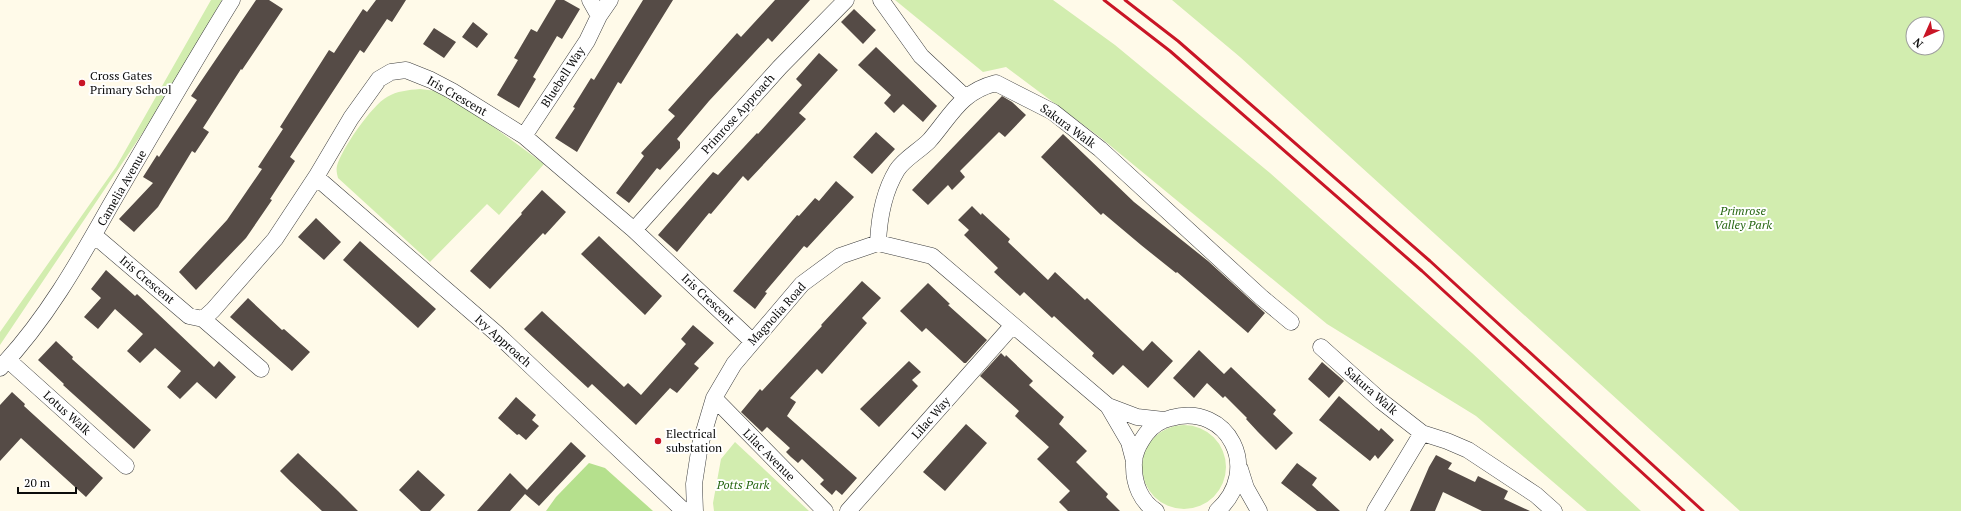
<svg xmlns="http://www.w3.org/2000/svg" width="1961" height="511" viewBox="0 0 1961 511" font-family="'PT Serif',serif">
<rect width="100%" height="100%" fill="#fffae9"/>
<!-- green -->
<path fill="#d2edaf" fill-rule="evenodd" d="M 211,0 L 222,0 L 160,107 L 0,345 L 0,332 L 116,167 Z
M 895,0 L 1053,0 L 1115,45 L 1270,173 L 1472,353 L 1641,511 L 1587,511 L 1476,416 L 1327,324 L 1101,138 L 1006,67 L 983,72 Z
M 1172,0 L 1961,0 L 1961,511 L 1740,511 L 1240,57 ZM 1913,24 L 1937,24 L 1937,48 L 1913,48 Z
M 420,89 L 436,91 L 454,98 L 544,164 L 499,215 L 487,204 L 430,262 L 338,178 C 337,174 336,170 337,166 C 341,150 372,105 387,97 C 397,91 408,90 420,89 Z
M1142 467a42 42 0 1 1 84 0a42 42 0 1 1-84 0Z
M 735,442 L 809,511 L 714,511 L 713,503 L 721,459 Z"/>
<!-- forest -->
<path fill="#b5e08d" d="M 589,463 L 605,468 L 653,511 L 546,511 L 556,497 Z"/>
<!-- building -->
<path fill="#554b46" d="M 256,0 L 269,0 L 283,9 L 242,70 L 241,69 L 203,128 L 209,132 L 195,153 L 192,151 L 158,207 L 134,232 L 119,219 L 153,183 L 143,177 L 157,155 L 159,157 L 197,100 L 191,96 Z
M 376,0 L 406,0 L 392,22 L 387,19 L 364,53 L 360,50 L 290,157 L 295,161 L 270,199 L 272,200 L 246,238 L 196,290 L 179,272 L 227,220 L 262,169 L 258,167 L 283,129 L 280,127 L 329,50 L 334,53 L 363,9 L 367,12 Z
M 556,0 L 564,0 L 580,9 L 562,39 L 557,36 L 533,77 L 536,79 L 519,108 L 497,95 L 518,60 L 514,58 L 531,29 L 537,32 Z
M 643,0 L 673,0 L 621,84 L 618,82 L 577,152 L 555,138 L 575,108 L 573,107 L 591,78 L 594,80 Z
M 775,0 L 810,0 L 772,42 L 768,38 L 709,101 L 677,139 L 680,142 L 680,148 L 660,170 L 657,168 L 629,203 L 616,193 L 644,156 L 641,153 L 675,116 L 668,110 L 737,33 L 741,37 Z
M 854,9 L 876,30 L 863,44 L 841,22 Z
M 473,22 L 488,34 L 477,48 L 462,37 Z
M 434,28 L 456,42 L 444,58 L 423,44 Z
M 876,47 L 937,106 L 923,122 L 903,104 L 894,113 L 884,103 L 891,95 L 858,65 Z
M 819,53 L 838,70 L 799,113 L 806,119 L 748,181 L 743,176 L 711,214 L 709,213 L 677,252 L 658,235 L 713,172 L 718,175 L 757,133 L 758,134 L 802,85 L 796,79 Z
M 1002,96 L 1012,102 L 1026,115 L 1005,137 L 999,132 L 960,171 L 965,177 L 952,190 L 948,185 L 928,205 L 912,190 Z
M 876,132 L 895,149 L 872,174 L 853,157 Z
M 1063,134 L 1134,202 L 1208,261 L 1265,313 L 1248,333 L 1177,272 L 1176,273 L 1141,245 L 1103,213 L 1101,215 L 1041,157 Z
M 836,181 L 854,197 L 807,248 L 804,246 L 765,292 L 767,293 L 755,309 L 733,291 L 797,215 L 799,216 L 815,198 L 819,201 Z
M 542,190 L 566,212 L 545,235 L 543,233 L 490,289 L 470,271 L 522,214 L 521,213 Z
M 972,206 L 981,215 L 982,213 L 1010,239 L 1008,242 L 1048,280 L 1055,272 L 1085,300 L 1087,298 L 1143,351 L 1152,341 L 1173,361 L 1148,388 L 1123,365 L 1113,375 L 1092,356 L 1094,353 L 1054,316 L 1052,318 L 1024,292 L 1020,296 L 994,272 L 998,268 L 964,235 L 969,230 L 958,220 Z
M 316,218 L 341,242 L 324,260 L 298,237 Z
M 599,236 L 662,296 L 645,315 L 581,254 Z
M 360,241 L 436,309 L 418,328 L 343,260 Z
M 106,270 L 135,296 L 137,294 L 214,367 L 219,361 L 236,377 L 216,399 L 197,382 L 180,399 L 167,387 L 181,371 L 155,348 L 140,363 L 127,351 L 143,334 L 115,309 L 98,329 L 84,317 L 101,298 L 91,289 Z
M 862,281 L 881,298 L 862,318 L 867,323 L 822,374 L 817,369 L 790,398 L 796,402 L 787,416 L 857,478 L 842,495 L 836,490 L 832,495 L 820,484 L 824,480 L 802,459 L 798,463 L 791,457 L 786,452 L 790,448 L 767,427 L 762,432 L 741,412 L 760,389 L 762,391 L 822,326 L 821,325 Z
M 928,283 L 950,304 L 948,305 L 987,340 L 966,363 L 964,363 L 926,328 L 922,332 L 900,311 Z
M 248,298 L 282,330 L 284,329 L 310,352 L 292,371 L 230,317 Z
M 542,311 L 624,387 L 628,383 L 641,395 L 686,344 L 681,339 L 693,325 L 714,343 L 694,364 L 699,368 L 677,393 L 670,388 L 636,425 L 592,384 L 588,388 L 524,329 Z
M 56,341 L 73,357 L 72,359 L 151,430 L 134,449 L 63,385 L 64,384 L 38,360 Z
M 1199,350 L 1224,374 L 1231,367 L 1276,410 L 1273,414 L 1293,433 L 1276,450 L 1258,432 L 1246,419 L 1247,418 L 1225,396 L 1223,398 L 1207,383 L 1194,398 L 1173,378 Z
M 1001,353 L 1005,357 L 1006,355 L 1033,381 L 1029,385 L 1064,417 L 1059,424 L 1087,451 L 1076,462 L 1108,494 L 1106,497 L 1120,511 L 1068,511 L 1059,502 L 1070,491 L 1037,459 L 1049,447 L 1015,416 L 1019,411 L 980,376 Z
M 909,361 L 921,372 L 912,380 L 918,386 L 879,427 L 860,409 Z
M 1322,362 L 1344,381 L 1329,398 L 1308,379 Z
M 12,392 L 25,404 L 24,406 L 103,478 L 86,497 L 21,438 L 0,461 L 0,405 Z
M 1339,396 L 1379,431 L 1381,428 L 1394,440 L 1378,459 L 1375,455 L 1370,461 L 1319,420 Z
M 516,397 L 536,415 L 532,420 L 539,426 L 526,440 L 519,434 L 517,435 L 498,418 Z
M 966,424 L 987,443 L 945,491 L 923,472 Z
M 571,442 L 586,456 L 539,506 L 525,494 L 510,511 L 477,511 L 510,473 L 527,490 Z
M 298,453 L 338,491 L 358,511 L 322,511 L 291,482 L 280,471 Z
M 1436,455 L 1452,463 L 1448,469 L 1475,482 L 1478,476 L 1508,491 L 1504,499 L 1530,511 L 1482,511 L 1443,492 L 1435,511 L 1410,511 L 1429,467 Z
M 1297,463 L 1317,478 L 1312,485 L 1340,511 L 1317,511 L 1281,483 Z
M 418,470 L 445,495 L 430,511 L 421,511 L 399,490 Z"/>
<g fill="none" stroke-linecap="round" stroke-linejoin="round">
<defs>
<path id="street" d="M 590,0 L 599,16
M 881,0 L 921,56 L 965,97
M 524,136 L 587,41 L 599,16 L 610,0
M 316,177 L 496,333 L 684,511
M 634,230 L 780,67 L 846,0
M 95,236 L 189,316 L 203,319 L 213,310 L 275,239 L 316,177 L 351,118 L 379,79 L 391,72 L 406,70 L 431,80 L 452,91 L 524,136 L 634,230 L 752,341
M 878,243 C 879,218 883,193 897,170 C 904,159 919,151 929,141 C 951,116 960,92 996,83 L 1053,112 L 1100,149 L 1261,297 L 1291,322
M 203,319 L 261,369
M 1321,347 L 1381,401 L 1422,433 L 1447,441 L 1468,450 L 1536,495 L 1554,511
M 8,360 L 126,466
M 0,368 C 45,321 78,263 110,206 C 150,137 190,68 232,0
M 714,398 L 825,511
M 1134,461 L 1129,442 L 1108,406 L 1137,417 L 1164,420
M 1240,469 L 1246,488 L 1259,511
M 695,511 L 694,484 L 700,445 L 714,398 L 734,364 L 802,284 L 840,256 L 878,243 L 932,256 L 1108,406
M 848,511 L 1013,325
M 1156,511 C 1141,502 1134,484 1134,467 C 1133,454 1139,444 1146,434 C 1152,426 1162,420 1171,418 C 1228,402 1263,470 1217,511
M 1375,511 L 1422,433"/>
</defs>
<!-- street casing -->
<use href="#street" stroke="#3e3e3e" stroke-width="17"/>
<!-- street -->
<use href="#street" stroke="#fff" stroke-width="16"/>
<!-- rail -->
<path stroke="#c91526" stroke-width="3" d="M 1104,0 L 1170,51 L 1422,271 L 1684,511
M 1125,0 L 1178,41 L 1430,261 L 1703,511"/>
</g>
<!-- markers -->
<g fill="#c91526" stroke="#fff" stroke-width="1.5">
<circle cx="82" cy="83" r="4"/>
<circle cx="658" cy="441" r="4"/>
</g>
<g text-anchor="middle" stroke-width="4" stroke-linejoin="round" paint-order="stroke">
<!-- poi labels -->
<g font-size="12" fill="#0b0b0b" stroke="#fff" text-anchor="start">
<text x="90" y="80">Cross Gates<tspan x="90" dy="14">Primary School</tspan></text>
<text x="666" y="438">Electrical<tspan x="666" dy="14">substation</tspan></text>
</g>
<!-- street labels -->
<g font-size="12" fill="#0b0b0b" stroke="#fff">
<text transform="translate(563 77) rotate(-57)" y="4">Bluebell Way</text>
<text transform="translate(457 96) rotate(30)" y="4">Iris Crescent</text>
<text transform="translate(738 114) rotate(-48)" y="4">Primrose Approach</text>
<text transform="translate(1068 126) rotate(36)" y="4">Sakura Walk</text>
<text transform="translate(122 188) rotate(-60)" y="4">Camelia Avenue</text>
<text transform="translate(147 280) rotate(40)" y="4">Iris Crescent</text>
<text transform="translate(708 299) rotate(43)" y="4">Iris Crescent</text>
<text transform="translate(777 314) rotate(-48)" y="4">Magnolia Road</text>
<text transform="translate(503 341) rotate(42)" y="4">Ivy Approach</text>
<text transform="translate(1371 391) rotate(41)" y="4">Sakura Walk</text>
<text transform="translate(67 413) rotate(42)" y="4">Lotus Walk</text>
<text transform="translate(931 418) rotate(-49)" y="4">Lilac Way</text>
<text transform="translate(769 455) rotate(45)" y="4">Lilac Avenue</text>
</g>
<!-- park labels -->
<g font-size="12" font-style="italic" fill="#2a6916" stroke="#fff">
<text x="1743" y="215">Primrose<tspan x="1743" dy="14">Valley Park</tspan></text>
<text x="743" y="489">Potts Park</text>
</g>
</g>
<!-- north arrow -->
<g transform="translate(1925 36) rotate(225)"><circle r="19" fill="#ffffff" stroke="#9d9d9d"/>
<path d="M0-3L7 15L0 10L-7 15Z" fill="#c91526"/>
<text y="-6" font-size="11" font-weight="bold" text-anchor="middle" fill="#0b0b0b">N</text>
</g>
<!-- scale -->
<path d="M18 487v6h58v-6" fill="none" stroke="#0b0b0b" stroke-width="2"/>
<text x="24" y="487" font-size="12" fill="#0b0b0b" stroke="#ffffff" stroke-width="3" paint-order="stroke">20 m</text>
</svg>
